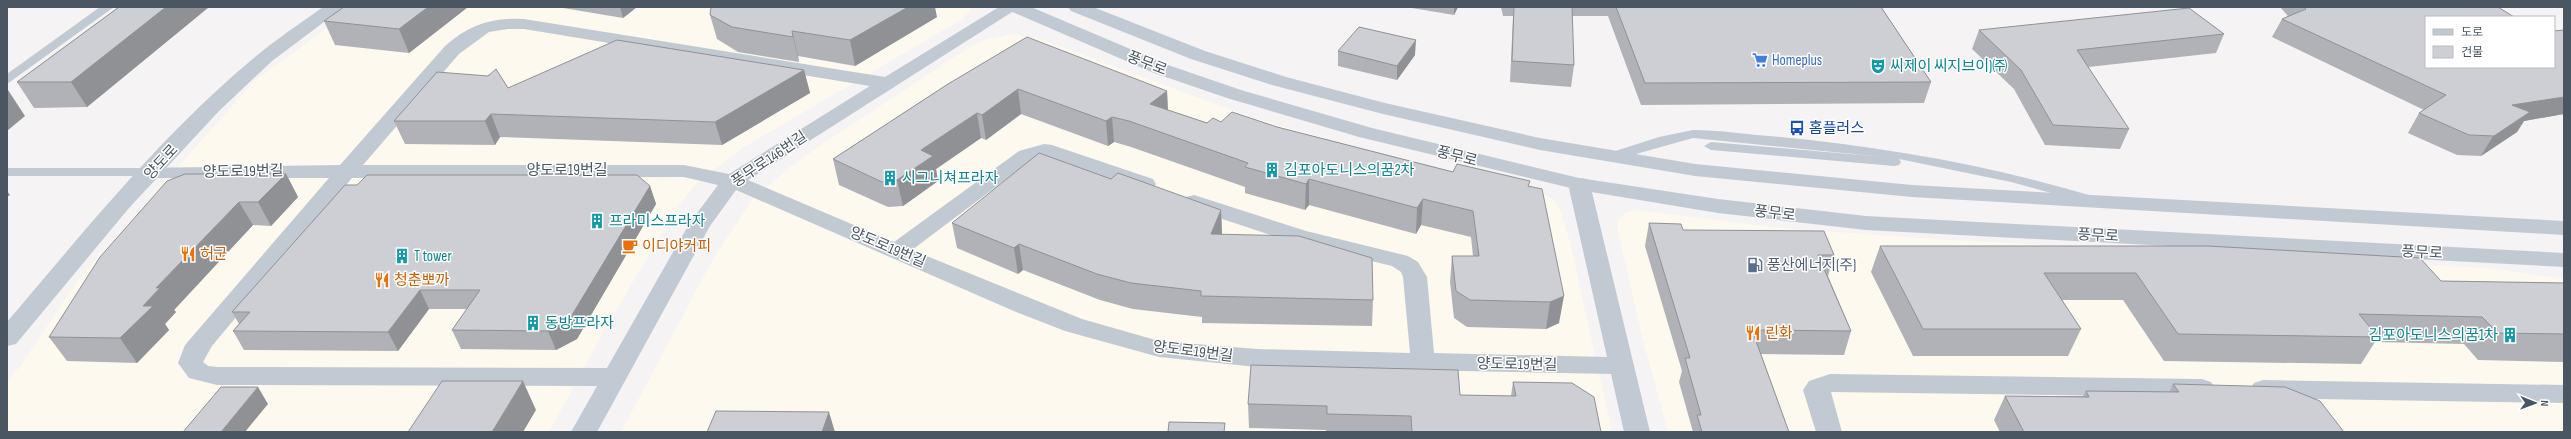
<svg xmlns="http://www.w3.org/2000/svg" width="2571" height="439" viewBox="0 0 2571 439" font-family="'Sofia Sans Condensed','Noto Sans KR',sans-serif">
<rect width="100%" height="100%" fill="#f5f3f3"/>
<!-- commercial -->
<path fill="#fdf9ef" d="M 356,7 L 971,7 L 970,11 L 961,20 L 744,147 L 697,183 L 678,206 L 609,322 L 549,432 L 7,432 L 7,381 L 21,365 L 78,280 L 253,82 Z
M 1012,34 L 1043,40 L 1256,119 L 1433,168 L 1545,195 L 1554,200 L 1560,209 L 1570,242 L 1612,432 L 621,432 L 714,257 L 752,200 L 790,167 L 824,143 L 968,48 L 984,40 Z
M 1635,210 L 1780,228 L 1935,239 L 2487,268 L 2564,279 L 2564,432 L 1668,432 L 1641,332 L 1617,227 L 1618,219 L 1625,213 Z"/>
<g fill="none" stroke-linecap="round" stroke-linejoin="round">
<!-- service -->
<path fill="#c1cad2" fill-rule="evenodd" d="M 100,7 L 114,7 L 7,84 L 7,74 Z
M 1693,130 C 1718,130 1743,134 1769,136 C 1880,146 1989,165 2096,197 L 2098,200 L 2091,204 L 2011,182 L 1899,159 L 1901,162 L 1899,165 L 1894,166 L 1711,150 L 1704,146 L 1711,142 L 1883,157 L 1693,138 L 1611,161 L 1604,157 L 1606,154 L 1659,137 Z
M 7,168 L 150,168 L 157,172 L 150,176 L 7,176 Z"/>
<!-- minor -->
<path fill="#c1cad2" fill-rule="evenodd" d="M 999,7 L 1020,7 L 748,180 L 894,242 L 1019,151 L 1044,144 L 1052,145 L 1153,179 L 1156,184 L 1153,189 L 1145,190 L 1137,189 L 1045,156 L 1033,159 L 912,250 L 1082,319 L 1159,341 L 1257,349 L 1410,353 L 1403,277 L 1401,272 L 1392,266 L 1292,242 L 1186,207 L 1183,202 L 1186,197 L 1194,195 L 1306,231 L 1408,256 L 1418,262 L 1427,277 L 1434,353 L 1607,357 L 1568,184 L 1571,179 L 1579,178 L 1587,179 L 1590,184 L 1650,432 L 1624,432 L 1611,374 L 1257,367 L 1159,357 L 1065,331 L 1016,312 L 736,190 L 710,226 L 597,432 L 571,432 L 597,386 L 217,385 L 189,378 L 178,363 L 185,345 L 329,178 L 150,178 L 143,176 L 139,172 L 143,168 L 340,165 L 445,46 C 469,25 492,17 524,19 L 885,77 ZM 508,29 L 524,29 L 870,86 L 729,174 L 684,165 L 363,165 L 459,54 L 489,32 ZM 684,177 L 718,185 L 689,224 L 607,368 L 217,367 L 208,366 L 203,362 L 212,346 L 352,178 Z
M 1830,374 L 2202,379 L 2211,382 L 2215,388 L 2211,394 L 2202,397 L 1831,392 L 1842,432 L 1816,432 L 1803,390 L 1809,381 Z
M 2263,380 L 2564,385 L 2564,403 L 2263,398 L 2254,395 L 2250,389 L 2254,383 Z"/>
<!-- tertiary -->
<path fill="#c1cad2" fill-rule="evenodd" d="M 323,7 L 344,7 L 272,61 L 219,111 L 129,208 L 16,344 L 7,346 L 7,322 C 83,233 158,139 248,63 C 272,42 298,25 323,7 Z
M 1007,7 L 1031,7 L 1168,65 L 1241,90 L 1372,128 L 1579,178 L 1718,199 L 1866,216 L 2564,253 L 2564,267 L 1866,230 L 1718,213 L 1579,190 L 1359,137 L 1227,98 L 1154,73 L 1010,11 Z
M 1068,7 L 1093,7 L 1205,51 L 1286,77 L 1385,103 L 1540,138 L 1695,164 L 1912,185 L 2564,221 L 2564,235 L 1912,197 L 1695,176 L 1540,150 L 1383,114 L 1272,85 L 1191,59 L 1071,11 Z"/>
</g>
<!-- wall -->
<path fill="#b0b2b7" d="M 119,7 L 209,7 L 87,107 L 34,108 L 17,82 Z
M 468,7 L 409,53 L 335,45 L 324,21 Z
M 557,7 L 637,7 L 623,18 Z
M 1406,7 L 1458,7 L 1454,15 Z
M 1501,7 L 1881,7 L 1931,82 L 1924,103 L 1641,105 L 1608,16 L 1572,16 L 1574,65 L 1571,87 L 1510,82 L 1513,16 L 1503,16 Z
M 2280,7 L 2498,7 L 2426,67 L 2564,30 L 2564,114 L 2524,121 L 2517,132 L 2481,156 L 2457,155 L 2408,133 L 2419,113 L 2424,110 L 2272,37 L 2282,19 L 2288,16 Z
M 710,15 L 937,17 L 855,66 L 798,56 L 799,62 L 738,52 L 717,39 Z
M 1979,30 L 2224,34 L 2216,53 L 2088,67 L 2129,129 L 2120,149 L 2045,145 L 2014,89 L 1972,49 Z
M 1338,51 L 1415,55 L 1397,80 L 1338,66 Z
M 804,70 L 810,93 L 722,145 L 500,137 L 495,145 L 405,144 L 394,121 L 508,88 Z
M 948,84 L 1167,91 L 1168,110 L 1207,123 L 1221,122 L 1277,127 L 1453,172 L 1529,186 L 1559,323 L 1546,329 L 1467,327 L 1454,318 L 1450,282 L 1452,256 L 1473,256 L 1471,237 L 1421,225 L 1416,234 L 1309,205 L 1305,210 L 1245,193 L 1245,187 L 1131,147 L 1114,142 L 1108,146 L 1021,114 L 986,140 L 981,138 L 936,169 L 938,181 L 903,206 L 888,207 L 839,185 L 833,159 Z
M 286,174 L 298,197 L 271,226 L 253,225 L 174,310 L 176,312 L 165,324 L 169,330 L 137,363 L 67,361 L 49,337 L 167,181 Z
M 650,186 L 656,204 L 577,339 L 556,350 L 461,349 L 452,330 L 467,309 L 429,309 L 398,351 L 244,350 L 233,331 L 239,324 L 232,312 Z
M 1221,210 L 1222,234 L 1373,300 L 1372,326 L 1202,323 L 1202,317 L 1133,309 L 1100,300 L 1023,270 L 1018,274 L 957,248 L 952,223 Z
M 1649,223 L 1683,230 L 1834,255 L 1828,276 L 1851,331 L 1844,355 L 1761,354 L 1789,432 L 1693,432 L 1679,382 L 1682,371 L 1645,246 Z
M 1880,246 L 2441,281 L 2564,283 L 2564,362 L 2478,360 L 2464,344 L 2375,342 L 2361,364 L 2164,361 L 2123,300 L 2062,300 L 2081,329 L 2068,356 L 1913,356 L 1871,272 Z
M 1513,382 L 1601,432 L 1326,432 L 1326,430 L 1249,428 L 1248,404 L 1460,395 L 1511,396 Z
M 2173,384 L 2344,432 L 2000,432 L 1994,420 L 2005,396 L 2083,396 L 2086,391 L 2169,392 Z"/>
<!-- shaded-wall -->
<path fill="#909195" d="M 166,7 L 209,7 L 87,107 L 71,82 Z
M 428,7 L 468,7 L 409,53 L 399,29 Z
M 620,7 L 637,7 L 623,18 Z
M 908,7 L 935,7 L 937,17 L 855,66 L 850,40 Z
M 1454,7 L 1458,7 L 1454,15 Z
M 792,31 L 798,56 L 799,62 L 793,37 Z
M 1416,40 L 1415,55 L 1397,80 L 1397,66 Z
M 804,70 L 810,93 L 722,145 L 715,122 Z
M 1018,89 L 1021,114 L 986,140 L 982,115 Z
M 8,90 L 25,116 L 7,131 L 7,91 Z
M 1167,91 L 1168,115 L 1150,104 Z
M 2564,97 L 2564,114 L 2524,121 L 2517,132 L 2481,156 L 2512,105 Z
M 977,113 L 981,138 L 936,169 L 938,181 L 903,206 L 897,180 L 921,150 Z
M 491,114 L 500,137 L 495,145 L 485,121 Z
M 1112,117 L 1114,142 L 1108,146 L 1106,121 Z
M 286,174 L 298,197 L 271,226 L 258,202 Z
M 1309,179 L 1309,205 L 1305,210 L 1306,184 Z
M 650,186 L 656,204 L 577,339 L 556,350 L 548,331 Z
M 7,191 L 10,195 L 7,197 Z
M 1423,199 L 1421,225 L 1416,234 L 1417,208 Z
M 239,202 L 253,225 L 174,310 L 176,312 L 165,324 L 169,330 L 137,363 L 120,338 L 143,306 L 156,288 Z
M 1221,210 L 1222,235 L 1211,234 Z
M 1019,244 L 1023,270 L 1018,274 L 1014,248 Z
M 420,290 L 429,309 L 398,351 L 388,332 Z
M 1564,296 L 1559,323 L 1546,329 L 1550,302 Z
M 523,381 L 536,410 L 523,432 L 492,432 Z
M 258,387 L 268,404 L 245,432 L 221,432 Z
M 829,412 L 835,432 L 822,432 Z"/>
<!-- building -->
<path fill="#cdcfd5" stroke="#909195" d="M 119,7 L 166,7 L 71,82 L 17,82 Z
M 344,7 L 428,7 L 399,29 L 324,21 Z
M 711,7 L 908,7 L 850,40 L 792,31 L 793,37 L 732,27 L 710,15 Z
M 1514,7 L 1572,7 L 1574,65 L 1512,61 Z
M 1616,7 L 1881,7 L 1931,82 L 1645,83 Z
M 2304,7 L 2498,7 L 2514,17 L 2426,17 L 2426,67 L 2554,67 L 2554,31 L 2564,30 L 2564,97 L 2512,105 L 2530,112 L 2494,136 L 2469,135 L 2419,113 L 2446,95 L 2282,19 L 2306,9 Z
M 2189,8 L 2224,34 L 2077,50 L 2129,129 L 2053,125 L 2021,70 L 1979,30 Z
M 1359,27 L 1416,40 L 1397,66 L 1338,51 Z
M 1027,37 L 1167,91 L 1150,104 L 1207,123 L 1213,118 L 1221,122 L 1232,112 L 1277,127 L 1453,172 L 1457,164 L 1530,181 L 1528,186 L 1542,189 L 1564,296 L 1550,302 L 1470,300 L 1456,291 L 1452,256 L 1479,256 L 1473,211 L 1423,199 L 1417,208 L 1309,179 L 1306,184 L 1245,167 L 1248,163 L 1129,121 L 1112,117 L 1106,121 L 1018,89 L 982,115 L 977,113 L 921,150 L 933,156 L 897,180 L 882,182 L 833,159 L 948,84 Z
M 617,40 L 804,70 L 715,122 L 491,114 L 485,121 L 394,121 L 437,72 L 488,76 L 496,69 L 508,88 Z
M 1039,153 L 1111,179 L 1118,173 L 1221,210 L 1211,234 L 1299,236 L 1372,258 L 1373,300 L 1201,296 L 1201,291 L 1131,283 L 1097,274 L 1019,244 L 1014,248 L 952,223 Z
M 185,174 L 286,174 L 258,202 L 239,202 L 156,288 L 160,288 L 143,306 L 153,306 L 120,338 L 49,337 L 100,257 L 167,181 Z
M 367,175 L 637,175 L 650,186 L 569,320 L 548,331 L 452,330 L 480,290 L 420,290 L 388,332 L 233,331 L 250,312 L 232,312 L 345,185 L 357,185 Z
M 1649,223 L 1681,224 L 1683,230 L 1824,231 L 1834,255 L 1818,255 L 1851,331 L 1752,330 L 1789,432 L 1702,432 L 1697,415 L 1701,415 L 1685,358 L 1690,358 Z
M 1880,246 L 2208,246 L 2420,258 L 2441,281 L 2564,283 L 2564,334 L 2498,333 L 2482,317 L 2359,314 L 2378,337 L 2178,334 L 2136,273 L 2044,273 L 2081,329 L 1923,329 Z
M 1251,365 L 1458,370 L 1460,395 L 1516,396 L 1513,382 L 1572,383 L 1594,397 L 1601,432 L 1412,432 L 1411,416 L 1327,414 L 1327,406 L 1248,404 Z
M 442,381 L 523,381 L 492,432 L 408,432 Z
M 2173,384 L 2285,387 L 2320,401 L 2344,432 L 2024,432 L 2005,396 L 2089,397 L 2086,391 L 2179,392 Z
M 221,387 L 258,387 L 221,432 L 183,432 Z
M 716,411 L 829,412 L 822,432 L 707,432 Z
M 1169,422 L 1225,423 L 1224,432 L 1168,432 Z"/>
<!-- icons -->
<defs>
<symbol id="supermarket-bare" viewBox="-9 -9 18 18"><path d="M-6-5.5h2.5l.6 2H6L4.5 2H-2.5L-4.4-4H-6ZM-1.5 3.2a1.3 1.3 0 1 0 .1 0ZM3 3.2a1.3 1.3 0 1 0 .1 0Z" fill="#3f7fe0" stroke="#fff" stroke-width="2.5" paint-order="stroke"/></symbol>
<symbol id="theatre-bare" viewBox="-9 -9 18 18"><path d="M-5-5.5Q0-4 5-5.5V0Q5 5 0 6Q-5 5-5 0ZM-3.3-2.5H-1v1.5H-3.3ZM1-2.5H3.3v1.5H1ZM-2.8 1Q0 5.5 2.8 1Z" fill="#0f9aa8" stroke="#fff" stroke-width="2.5" paint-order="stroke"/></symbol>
<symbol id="bus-bare" viewBox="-9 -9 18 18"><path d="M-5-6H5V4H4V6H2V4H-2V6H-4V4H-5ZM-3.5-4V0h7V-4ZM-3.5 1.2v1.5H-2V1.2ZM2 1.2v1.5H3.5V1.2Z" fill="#1a4fb4" stroke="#fff" stroke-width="2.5" paint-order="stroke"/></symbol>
<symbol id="building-bare" viewBox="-9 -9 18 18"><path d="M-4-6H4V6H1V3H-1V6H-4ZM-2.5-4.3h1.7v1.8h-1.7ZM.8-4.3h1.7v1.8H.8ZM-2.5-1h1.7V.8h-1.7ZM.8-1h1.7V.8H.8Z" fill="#0f9aa8" stroke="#fff" stroke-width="2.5" paint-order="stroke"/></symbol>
<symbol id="cafe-bare" viewBox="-9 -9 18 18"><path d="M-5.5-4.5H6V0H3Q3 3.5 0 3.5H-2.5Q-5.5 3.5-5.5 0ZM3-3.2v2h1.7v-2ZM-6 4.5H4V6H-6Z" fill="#e8710a" stroke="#fff" stroke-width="2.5" paint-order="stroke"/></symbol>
<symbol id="restaurant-bare" viewBox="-9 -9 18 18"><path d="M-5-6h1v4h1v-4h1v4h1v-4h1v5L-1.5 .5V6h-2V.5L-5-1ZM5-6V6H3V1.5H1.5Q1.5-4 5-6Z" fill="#e8710a" stroke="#fff" stroke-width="2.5" paint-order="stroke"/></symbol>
<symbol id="fuel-bare" viewBox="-9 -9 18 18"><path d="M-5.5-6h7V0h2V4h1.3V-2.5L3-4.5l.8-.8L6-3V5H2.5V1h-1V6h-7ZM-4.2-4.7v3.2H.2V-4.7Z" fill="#5c6f8a" stroke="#fff" stroke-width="2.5" paint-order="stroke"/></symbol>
</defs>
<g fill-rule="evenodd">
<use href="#supermarket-bare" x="1749" y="49" width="22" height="22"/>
<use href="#theatre-bare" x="1867" y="55" width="22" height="22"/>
<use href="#bus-bare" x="1786" y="117" width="22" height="22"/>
<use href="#building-bare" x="1261" y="159" width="22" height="22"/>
<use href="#building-bare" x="879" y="167" width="22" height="22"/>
<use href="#building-bare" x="586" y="210" width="22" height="22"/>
<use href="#cafe-bare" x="619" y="235" width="22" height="22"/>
<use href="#restaurant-bare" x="177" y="243" width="22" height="22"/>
<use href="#building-bare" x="391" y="245" width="22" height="22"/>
<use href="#fuel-bare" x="1744" y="254" width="22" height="22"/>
<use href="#restaurant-bare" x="371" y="269" width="22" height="22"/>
<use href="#building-bare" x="522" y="312" width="22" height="22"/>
<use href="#restaurant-bare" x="1742" y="322" width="22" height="22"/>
<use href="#building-bare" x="2499" y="324" width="22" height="22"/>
</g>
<g text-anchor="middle" stroke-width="3" stroke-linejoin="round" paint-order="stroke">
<!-- shop labels -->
<g font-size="15" fill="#366cbe" stroke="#fff" text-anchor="start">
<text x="1772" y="65">Homeplus</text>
</g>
<!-- street labels -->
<g font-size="15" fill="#4a5661" stroke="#fff">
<text transform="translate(1147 63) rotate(21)" y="5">풍무로</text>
<text transform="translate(1457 156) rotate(14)" y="5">풍무로</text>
<text transform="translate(769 159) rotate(-34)" y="5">풍무로146번길</text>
<text transform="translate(161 162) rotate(-47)" y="5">양도로</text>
<text x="567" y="175">양도로19번길</text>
<text transform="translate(243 171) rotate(-1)" y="5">양도로19번길</text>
<text transform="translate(1775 213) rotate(7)" y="5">풍무로</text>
<text transform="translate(2098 235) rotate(3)" y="5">풍무로</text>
<text transform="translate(888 247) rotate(23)" y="5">양도로19번길</text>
<text transform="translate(2422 252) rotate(3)" y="5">풍무로</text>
<text transform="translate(1193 351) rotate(7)" y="5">양도로19번길</text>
<text transform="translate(1517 364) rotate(1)" y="5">양도로19번길</text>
</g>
<!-- culture labels -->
<g font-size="15" fill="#0d838f" stroke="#fff" text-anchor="start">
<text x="1890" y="71">씨제이 씨지브이)㈜</text>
<text x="1284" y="175">김포아도니스의꿈2차</text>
<text x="902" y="183">시그니쳐프라자</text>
<text x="609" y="226">프라미스프라자</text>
<text x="414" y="261">T tower</text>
<text x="545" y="328">동방프라자</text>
<text x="2498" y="340" text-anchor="end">김포아도니스의꿈1차</text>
</g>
<!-- transit labels -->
<g font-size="15" fill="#164399" stroke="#fff" text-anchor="start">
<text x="1809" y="133">홈플러스</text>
</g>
<!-- food labels -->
<g font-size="15" fill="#c56008" stroke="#fff" text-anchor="start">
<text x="642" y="251">이디야커피</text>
<text x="200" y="259">허군</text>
<text x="394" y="285">청춘뽀까</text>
<text x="1765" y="338">린화</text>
</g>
<!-- service labels -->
<g font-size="15" fill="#4e5e75" stroke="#fff" text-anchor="start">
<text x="1767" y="270">풍산에너지(주)</text>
</g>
</g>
<!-- border -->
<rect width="2571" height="439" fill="none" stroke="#4a5661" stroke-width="16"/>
<!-- legend -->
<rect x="2425" y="16" width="130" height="52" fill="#ffffff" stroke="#b7bbc0"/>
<rect x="2433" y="29" width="20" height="6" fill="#c1cad2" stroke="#b7bbc0"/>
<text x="2461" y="36" font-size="12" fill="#4a5661">도로</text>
<rect x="2433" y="46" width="20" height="12" fill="#cdcfd5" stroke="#b7bbc0"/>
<text x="2461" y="56" font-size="12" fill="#4a5661">건물</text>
<!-- north arrow -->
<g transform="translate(2535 403) rotate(91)" stroke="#ffffff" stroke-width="3" paint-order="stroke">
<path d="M0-3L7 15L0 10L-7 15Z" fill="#4a5661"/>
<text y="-6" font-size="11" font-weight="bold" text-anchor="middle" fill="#4a5661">N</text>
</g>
</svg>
